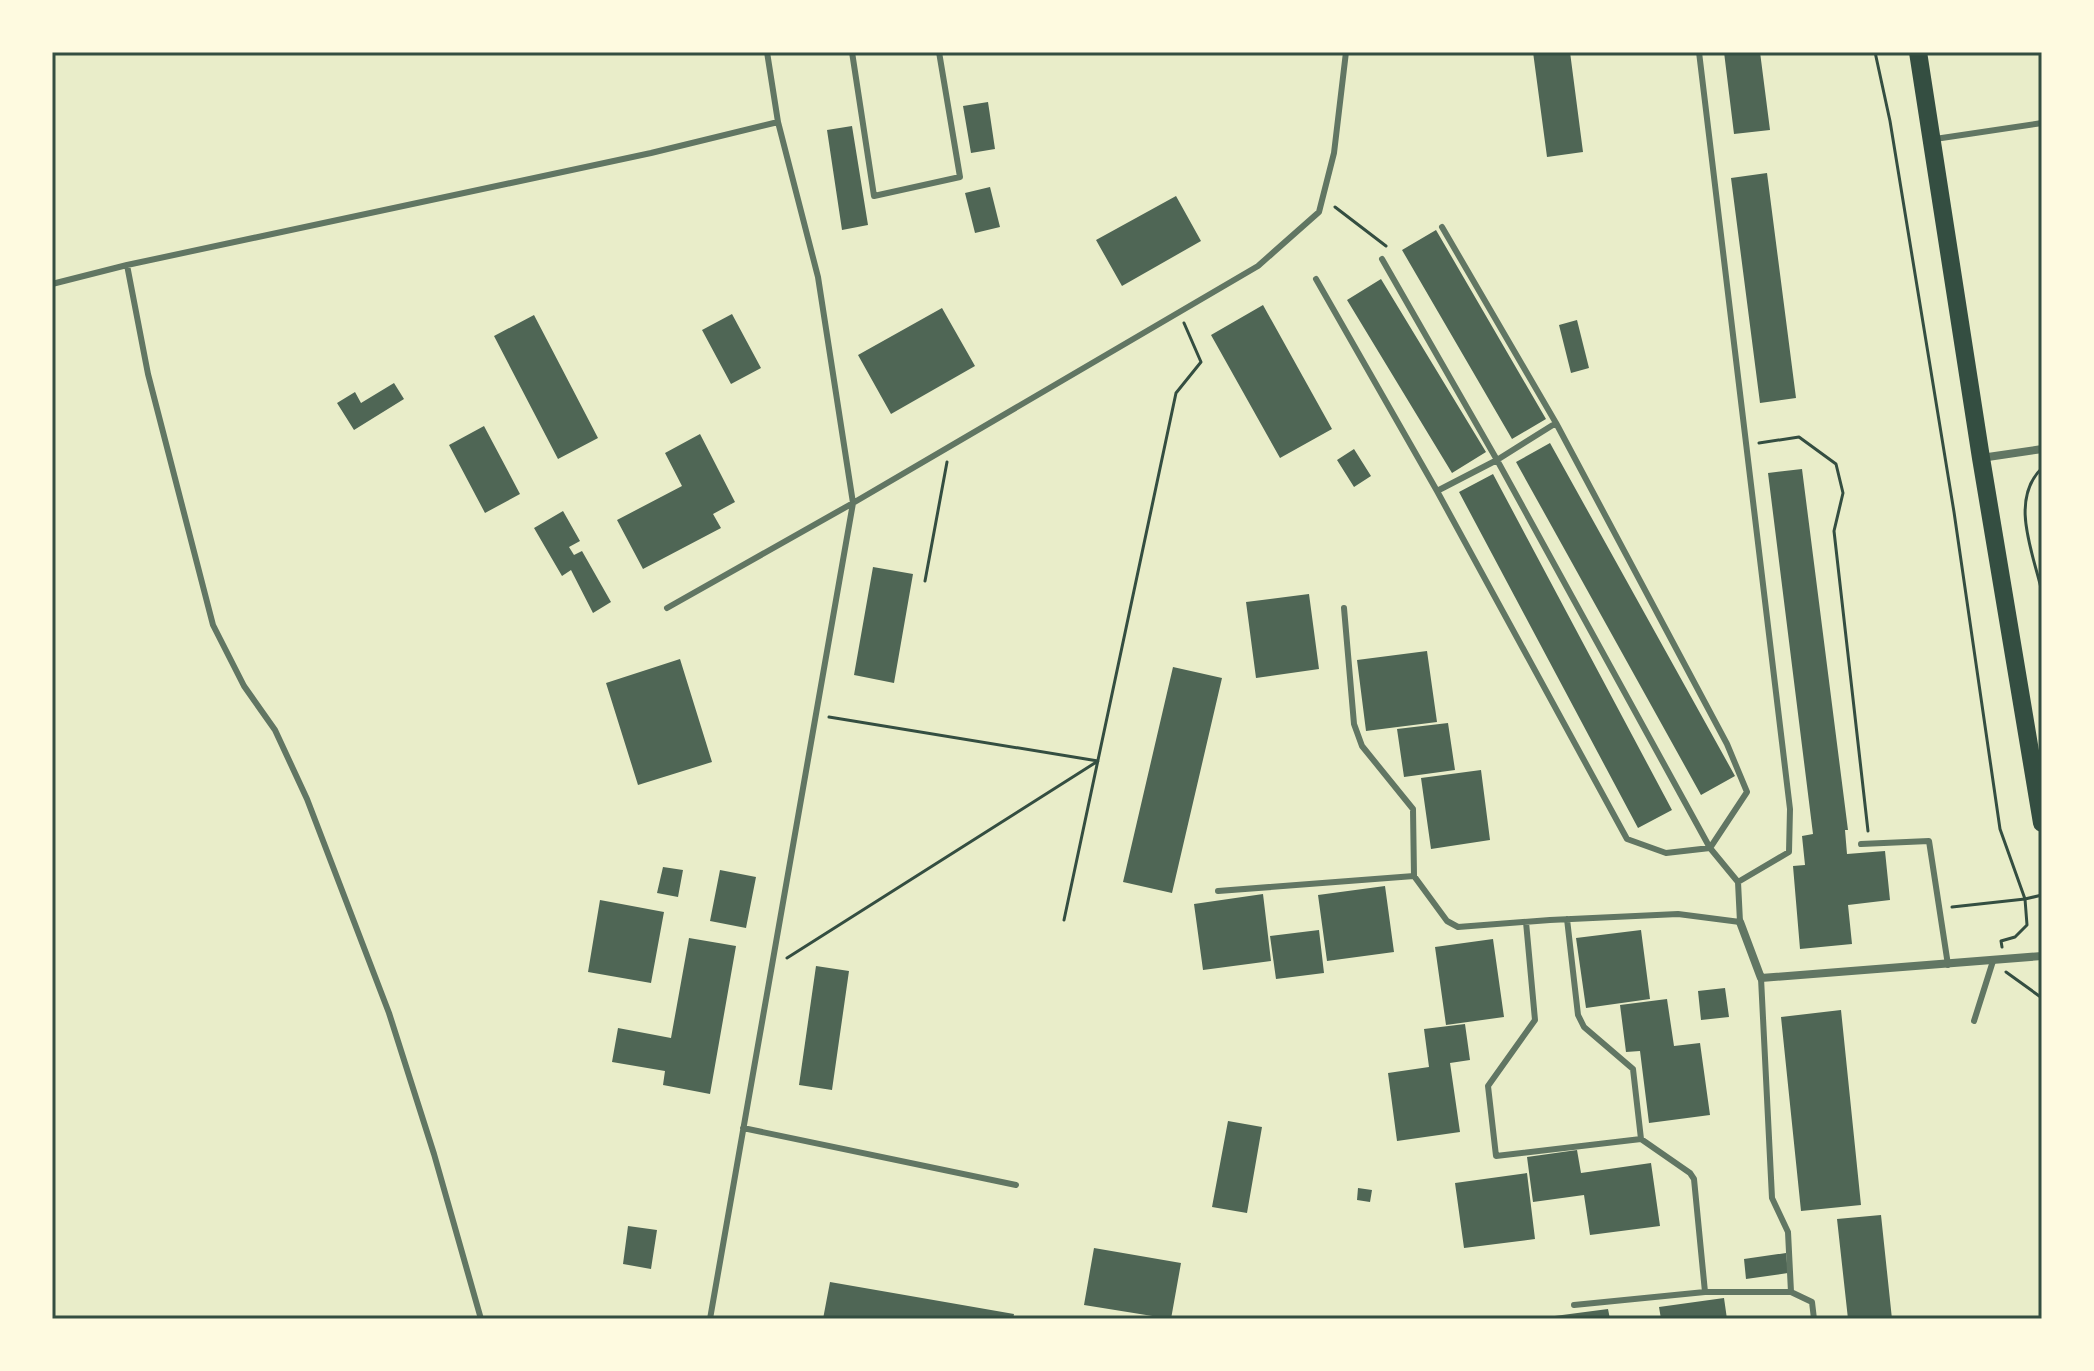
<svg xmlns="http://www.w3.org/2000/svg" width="2094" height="1371" viewBox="0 0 2094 1371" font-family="Commissioner,sans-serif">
<rect width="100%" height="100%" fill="#e9edc9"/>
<!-- building -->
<path fill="#4f6655" d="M 1533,52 L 1570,52 L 1583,152 L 1547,157 Z
M 1724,52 L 1760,52 L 1770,130 L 1734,134 Z
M 988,102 L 995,149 L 971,153 L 963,106 Z
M 852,126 L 868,225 L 842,230 L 827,130 Z
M 1767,173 L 1796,398 L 1760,403 L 1731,178 Z
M 990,187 L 1000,227 L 975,233 L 965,193 Z
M 1176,196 L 1201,241 L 1122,286 L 1096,240 Z
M 1436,230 L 1546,419 L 1512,439 L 1402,250 Z
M 1381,279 L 1486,452 L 1452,473 L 1347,300 Z
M 1263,305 L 1332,429 L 1280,458 L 1211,335 Z
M 942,308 L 975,366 L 891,414 L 858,355 Z
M 732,314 L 761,368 L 731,384 L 702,330 Z
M 534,315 L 598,438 L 558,459 L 494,336 Z
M 1577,320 L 1589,368 L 1571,373 L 1559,325 Z
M 394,383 L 404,399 L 354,430 L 337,403 L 355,392 L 361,403 Z
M 484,426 L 520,494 L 485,513 L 449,445 Z
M 700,434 L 735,502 L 713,514 L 721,528 L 643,569 L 617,520 L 682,486 L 665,453 Z
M 1550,443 L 1735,776 L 1701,795 L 1516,462 Z
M 1354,449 L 1371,476 L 1354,487 L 1337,460 Z
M 1802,469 L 1848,830 L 1845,830 L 1847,854 L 1885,851 L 1890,900 L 1848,905 L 1852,944 L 1800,949 L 1793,866 L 1805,865 L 1802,836 L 1813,834 L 1768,473 Z
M 1493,474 L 1672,810 L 1638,828 L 1459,492 Z
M 563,511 L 580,541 L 569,547 L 574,555 L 582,551 L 611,602 L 593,613 L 571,570 L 562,576 L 534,528 Z
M 873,567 L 913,574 L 894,683 L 854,675 Z
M 1309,594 L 1319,669 L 1256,678 L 1246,602 Z
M 1427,651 L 1437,722 L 1366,731 L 1357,660 Z
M 680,659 L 712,762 L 638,785 L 606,683 Z
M 1173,667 L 1222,678 L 1172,893 L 1123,882 Z
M 1448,723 L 1455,770 L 1404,777 L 1397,729 Z
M 1481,770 L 1490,840 L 1431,849 L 1421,778 Z
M 663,867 L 683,870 L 678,897 L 657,893 Z
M 720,870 L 756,877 L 746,928 L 710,921 Z
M 1385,886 L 1394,952 L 1327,961 L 1318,895 Z
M 1263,894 L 1271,961 L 1203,970 L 1194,904 Z
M 600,900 L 664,912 L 651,983 L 588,972 Z
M 1319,930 L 1324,973 L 1276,979 L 1270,936 Z
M 1641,930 L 1650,999 L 1586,1008 L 1576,938 Z
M 689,938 L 736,946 L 710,1094 L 663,1085 L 665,1071 L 612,1062 L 618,1028 L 671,1038 Z
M 1493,939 L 1504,1017 L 1446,1025 L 1435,947 Z
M 816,966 L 849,971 L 832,1090 L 799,1085 Z
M 1725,988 L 1729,1017 L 1701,1020 L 1698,991 Z
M 1667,999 L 1674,1046 L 1700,1043 L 1710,1115 L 1649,1123 L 1640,1051 L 1626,1052 L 1620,1005 Z
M 1841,1010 L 1861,1205 L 1801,1211 L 1781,1017 Z
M 1465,1024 L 1470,1060 L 1450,1063 L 1460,1132 L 1397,1141 L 1388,1073 L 1429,1067 L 1424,1029 Z
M 1228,1121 L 1262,1127 L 1247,1213 L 1212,1207 Z
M 1577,1150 L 1581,1173 L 1651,1163 L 1660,1226 L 1590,1235 L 1584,1195 L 1533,1202 L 1527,1157 Z
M 1527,1173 L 1535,1239 L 1464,1248 L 1455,1183 Z
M 1358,1188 L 1372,1190 L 1370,1202 L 1357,1200 Z
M 1881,1215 L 1892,1319 L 1848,1319 L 1837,1219 Z
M 628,1226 L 657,1230 L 651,1269 L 623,1264 Z
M 1094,1248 L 1181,1263 L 1171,1319 L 1084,1305 Z
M 1786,1253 L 1788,1273 L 1746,1279 L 1744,1259 Z
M 830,1282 L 1014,1314 L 1013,1319 L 823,1319 Z
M 1724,1298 L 1727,1319 L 1661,1319 L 1659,1307 Z
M 1608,1309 L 1610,1319 L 1547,1319 L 1547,1317 Z"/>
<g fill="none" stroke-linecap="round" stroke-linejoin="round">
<!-- path -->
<path stroke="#344e41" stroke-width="3" d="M 1875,52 L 1890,121 L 1954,512 L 2000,829 L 2025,899 L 2027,925 L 2015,937 L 2001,941 L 2002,947
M 1335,207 L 1386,246
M 1759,443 L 1799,437 L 1836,464 L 1843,493 L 1834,531 L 1868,831
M 2042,468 C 2009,500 2033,552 2042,592
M 925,581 L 947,462
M 829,717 L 1098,761
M 1952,907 L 2025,899 L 2042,895
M 1064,920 L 1176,393 L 1201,362 L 1184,323
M 787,958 L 1098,761
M 2006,972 L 2042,998"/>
<!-- service -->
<path stroke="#617663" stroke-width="6" d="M 852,52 L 874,196 L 960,177 L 939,52
M 1935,139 L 2042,123
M 1382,259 L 1497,460 L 1710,848 L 1738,882
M 127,265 L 148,374 L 213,625 L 244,686 L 275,730 L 307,799 L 389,1013 L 434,1154 L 481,1319
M 1316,279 L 1437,491 L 1627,839 L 1666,853 L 1710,848 L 1747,792 L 1727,744 L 1556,423 L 1442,227
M 52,284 L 127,265 L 651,153 L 778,122
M 1437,491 L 1497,460 L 1556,423
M 667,608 L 853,503 L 818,277 L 778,122 L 767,52
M 1344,608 L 1354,724 L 1362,746 L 1413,809 L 1414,876
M 1861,844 L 1929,841 L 1948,965
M 1218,891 L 1414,876 L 1447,921 L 1458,927 L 1550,920 L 1678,914 L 1740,922 L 1738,882 L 1789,852 L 1790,809 L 1699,52
M 1567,919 L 1578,1015 L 1584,1027 L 1633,1069 L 1641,1139 L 1690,1173 L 1694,1179 L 1705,1292
M 1526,922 L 1535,1020 L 1488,1086 L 1496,1156 L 1641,1139
M 1761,978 L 1772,1198 L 1788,1232 L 1791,1292 L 1812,1302 L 1814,1319
M 1974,1021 L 1993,961
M 743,1128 L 1016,1185
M 1574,1305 L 1705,1292 L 1791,1292
M 710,1319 L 853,503 L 1258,266 L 1319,212 L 1334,153 L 1346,52"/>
<!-- minor -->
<path stroke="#617663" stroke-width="8" d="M 1981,458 L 2042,449
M 1740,922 L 1761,978 L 2042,956"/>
<!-- trunk -->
<path stroke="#344e41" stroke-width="18" d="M 1918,52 L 1981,458 L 2042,823"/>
</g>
<!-- border -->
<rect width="2094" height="1371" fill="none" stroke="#fefae0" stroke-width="108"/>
<rect x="54" y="54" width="1986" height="1263" fill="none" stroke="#344e41" stroke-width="3"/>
</svg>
